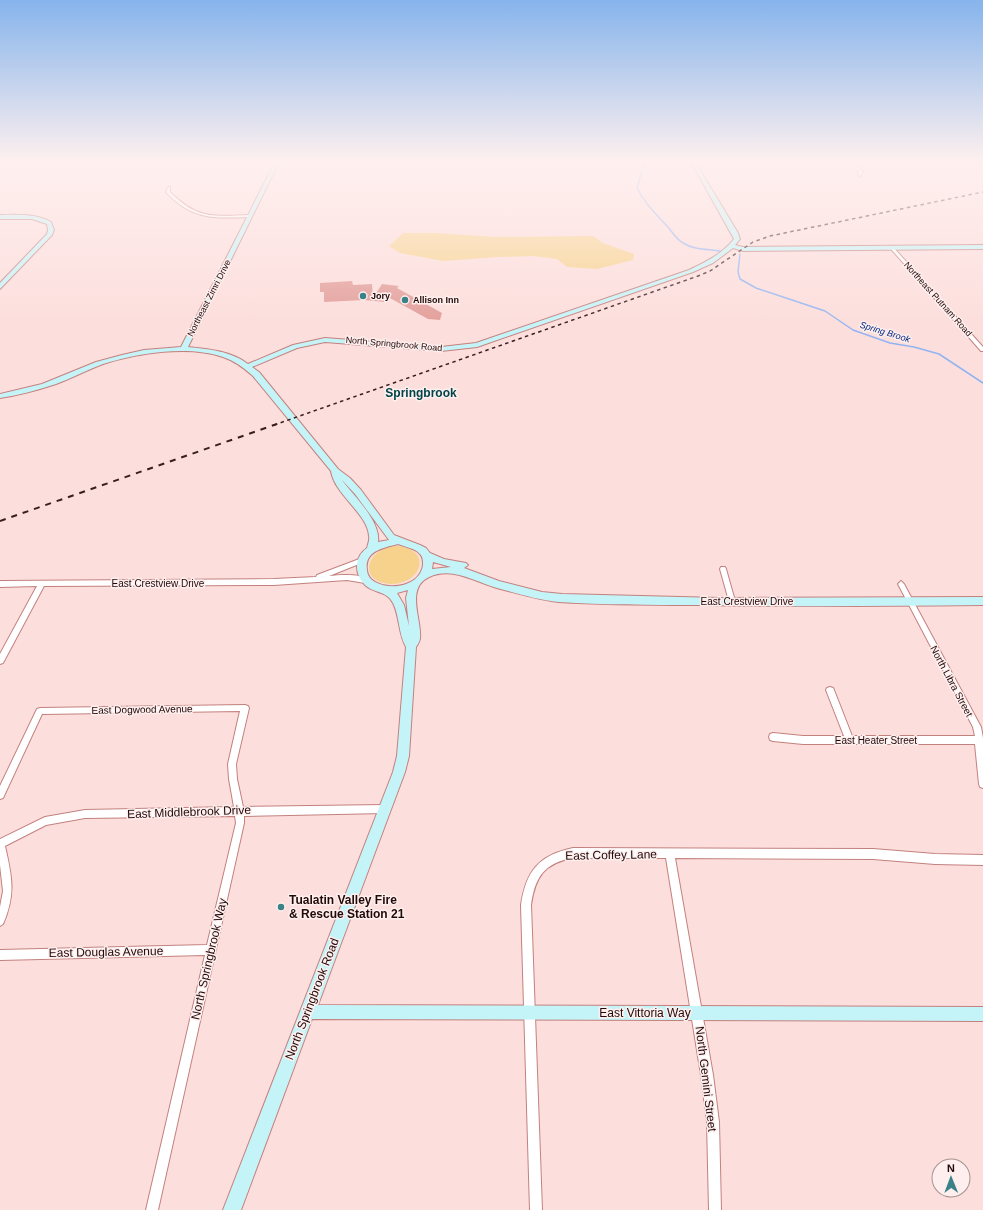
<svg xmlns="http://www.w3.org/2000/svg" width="983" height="1210" viewBox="0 0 983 1210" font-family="Helvetica,sans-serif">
<rect width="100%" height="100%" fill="#fcdedc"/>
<!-- green -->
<path fill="#f7d28d" d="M 403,233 L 436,233 L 496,237 L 593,236 L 603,243 L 634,254 L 633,260 L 597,269 L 567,267 L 557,259 L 533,256 L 497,257 L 443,261 L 400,253 L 389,246 Z
M 394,546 C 433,546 424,585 390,584 C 359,582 364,551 394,546 Z"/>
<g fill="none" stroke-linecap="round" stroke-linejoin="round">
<!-- stream -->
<path stroke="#93b4f2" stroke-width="1.5" d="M 645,160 L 637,188 C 645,204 656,214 668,227 C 673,233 676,239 683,243 C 694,250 708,249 720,251
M 740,254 L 738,272 L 740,279 L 756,288 L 825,311 L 853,330 L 890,343 L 914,347 L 939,354 L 983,383"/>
</g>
<!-- building -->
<path fill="#e29d99" d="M 352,281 L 353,285 L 372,284 L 373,298 L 382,284 L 399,286 L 397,288 L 442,313 L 440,320 L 428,319 L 388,297 L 385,302 L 364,300 L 324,302 L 324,292 L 320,292 L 320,283 Z"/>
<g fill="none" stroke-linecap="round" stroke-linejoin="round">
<defs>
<path id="street" d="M 735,160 L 772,161 L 983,160 L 983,161 L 852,162 L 863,172 L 860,176 L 858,175 L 859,172 L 849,162 L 772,163 Z
M 168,187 L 170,187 L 170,192 C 198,220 213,216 250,215 L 252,216 L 250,217 C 214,218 193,221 166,192 Z
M 891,247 L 893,247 L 983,347 L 983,351 L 981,351 L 891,249 Z
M 362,558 L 365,560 L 364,562 L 329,576 C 339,575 361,573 368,580 L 365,583 L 347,580 L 274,585 L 44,586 L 3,663 L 0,664 L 0,654 L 37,586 L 0,587 L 0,581 L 274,579 L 316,577 L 317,575 Z
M 721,567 L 725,567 L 726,569 L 735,601 L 734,603 L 732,604 L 729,601 L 720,569 Z
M 901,581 L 904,584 L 981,727 L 983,738 L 983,788 L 980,787 L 979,784 L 975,744 L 803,744 L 773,741 L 770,740 L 769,737 L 770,734 L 773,733 L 803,736 L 844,736 L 826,690 L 827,688 L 830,687 L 833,688 L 834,690 L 852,736 L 975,736 L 973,727 L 898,584 Z
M 245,705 L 248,706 L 249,708 L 236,764 L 237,779 L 243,807 L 385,805 L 388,806 L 389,809 L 388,812 L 385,813 L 244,816 L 244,823 L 158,1210 L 146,1210 L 205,955 L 0,960 L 0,950 L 207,945 L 236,823 L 235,816 L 85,818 L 46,825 L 5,846 C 12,877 16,894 3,924 L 0,926 L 0,907 L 3,891 L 0,865 L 0,839 L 45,817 L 85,810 L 234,807 L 229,779 L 228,764 L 240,711 L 42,714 L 3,798 L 0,799 L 0,786 L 37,709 L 40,708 Z
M 573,848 L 873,849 L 935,854 L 983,855 L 983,865 L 935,864 L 873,859 L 675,858 L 713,1075 L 719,1122 L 721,1210 L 709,1210 L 707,1122 L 701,1075 L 666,858 L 573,858 C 544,863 535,877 531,905 L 542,1210 L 530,1210 L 521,905 C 526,871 539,855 573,848 Z"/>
<path id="secondary" d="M 276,160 L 280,160 L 188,347 C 208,349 231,351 248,364 L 293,345 L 325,338 L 441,347 L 476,343 L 689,270 C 706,262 722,254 734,239 L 690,160 L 694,160 L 738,233 L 740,239 L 735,245 L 743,247 L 983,245 L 983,249 L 743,251 L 733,248 L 713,263 L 693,272 L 477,347 L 441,351 L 325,342 L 297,348 L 252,367 L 259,372 L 338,469 L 350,478 L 361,490 L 394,535 L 420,545 L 426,548 L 430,553 L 444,559 L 466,563 L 468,565 L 464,568 L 499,581 L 542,592 L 562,594 L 720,598 L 983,597 L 983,605 C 887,606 792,607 696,605 C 650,605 604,605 559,602 C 538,600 517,593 497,588 C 475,582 453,566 429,577 C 405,588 422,620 420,638 C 420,641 418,644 416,647 L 409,756 L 405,772 L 318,1005 L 983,1007 L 983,1021 L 312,1019 L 241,1210 L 223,1210 L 393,772 L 397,756 L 406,647 C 398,633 400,617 393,603 C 386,590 375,594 365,585 C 354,574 354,557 367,548 C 368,544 370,539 369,536 C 368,514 334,494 331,471 L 253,376 C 244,368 235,361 223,357 C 188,345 138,353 103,364 C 87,370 72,378 56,384 C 38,390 19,395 0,398 L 0,394 L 42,384 L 96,362 L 122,355 L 144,350 L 181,347 ZM 341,479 L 355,494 L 389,540 L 378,542 C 381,521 353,495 341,479 ZM 398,544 C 405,547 415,548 420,554 C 423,557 423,561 423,565 C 420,586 391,591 375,582 C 371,580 367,575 367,570 C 364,551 383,548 398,544 ZM 433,562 L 451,567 L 432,569 ZM 408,590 L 406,598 L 409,626 L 404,605 L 397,593 Z
M 0,215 C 17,215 35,213 51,222 L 54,230 L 52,235 L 0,289 L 0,283 L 47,234 L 48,230 L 47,224 L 32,219 L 0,219 Z"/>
</defs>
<!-- street casing -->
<use href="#street" stroke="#c3817e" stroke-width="2"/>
<!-- secondary casing -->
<use href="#secondary" stroke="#c3817e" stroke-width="2"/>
<!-- street -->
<use href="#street" fill="#fff" fill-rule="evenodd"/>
<!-- secondary -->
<use href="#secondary" fill="#c5f4f8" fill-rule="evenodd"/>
<!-- rail-far1 -->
<path stroke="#381f1f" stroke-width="1.5" stroke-dasharray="3.5 3.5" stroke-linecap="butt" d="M 274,425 L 698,276 L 710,271 L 753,242 L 770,236 L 983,192"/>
<!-- rail -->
<path stroke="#381f1f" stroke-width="2" stroke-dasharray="6 6" stroke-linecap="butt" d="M 0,521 L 277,424"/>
</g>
<!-- sky -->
<linearGradient id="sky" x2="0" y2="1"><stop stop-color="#86b4ec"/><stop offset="0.49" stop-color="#fef0ef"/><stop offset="1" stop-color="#fef0ef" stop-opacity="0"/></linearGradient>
<rect width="983" height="329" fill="url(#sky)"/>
<!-- markers -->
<g fill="#3a8288" stroke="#feefee" stroke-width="1.5">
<circle cx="363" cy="296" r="4"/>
<circle cx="405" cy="300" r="4"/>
<circle cx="281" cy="907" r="4"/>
</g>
<g text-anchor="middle" stroke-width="3" stroke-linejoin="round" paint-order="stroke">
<!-- far-poi labels -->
<g font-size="9" font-weight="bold" fill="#210909" stroke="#feefee" text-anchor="start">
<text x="371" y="299">Jory</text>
<text x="413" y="303">Allison Inn</text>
</g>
<!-- far-street labels -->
<g font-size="9" fill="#210909" stroke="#feefee">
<text transform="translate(209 298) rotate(-63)" y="3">Northeast Zimri Drive</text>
<text transform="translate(938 299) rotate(48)" y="3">Northeast Putnam Road</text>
<text transform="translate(394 344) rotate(5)" y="3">North Springbrook Road</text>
</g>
<!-- far-water labels -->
<g font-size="9" font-style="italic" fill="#01277f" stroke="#feefee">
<text transform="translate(885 332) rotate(17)" y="3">Spring Brook</text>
</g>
<!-- street labels -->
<g font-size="10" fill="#210909" stroke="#feefee">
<text x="158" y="587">East Crestview Drive</text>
<text x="747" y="605">East Crestview Drive</text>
<text transform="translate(952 681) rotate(62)" y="4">North Libra Street</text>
<text transform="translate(142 709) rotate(-1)" y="4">East Dogwood Avenue</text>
<text x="876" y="744">East Heater Street</text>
</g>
<!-- far-district labels -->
<g font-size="12" font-weight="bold" fill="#004348" stroke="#feefee">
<text x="421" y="397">Springbrook</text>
</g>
<!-- near-street labels -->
<g font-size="12" fill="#210909" stroke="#feefee">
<text transform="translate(189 812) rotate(-2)" y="4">East Middlebrook Drive</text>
<text transform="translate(611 855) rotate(-1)" y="4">East Coffey Lane</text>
<text transform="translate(106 952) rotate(-1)" y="4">East Douglas Avenue</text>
<text transform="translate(209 959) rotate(-77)" y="4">North Springbrook Way</text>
<text transform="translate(312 999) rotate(-69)" y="4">North Springbrook Road</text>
<text x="645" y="1017">East Vittoria Way</text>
<text transform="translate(706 1079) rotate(83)" y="4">North Gemini Street</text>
</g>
<!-- near-poi labels -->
<g font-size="12" font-weight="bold" fill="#210909" stroke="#feefee" text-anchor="start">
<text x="289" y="904">Tualatin Valley Fire<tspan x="289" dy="14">&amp; Rescue Station 21</tspan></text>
</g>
</g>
<!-- north arrow -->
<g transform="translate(951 1178) rotate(359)"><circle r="19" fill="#feefee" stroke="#a69392"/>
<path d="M0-3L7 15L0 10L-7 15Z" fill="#3a8288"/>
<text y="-6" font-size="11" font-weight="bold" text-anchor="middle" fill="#210909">N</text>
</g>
</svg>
